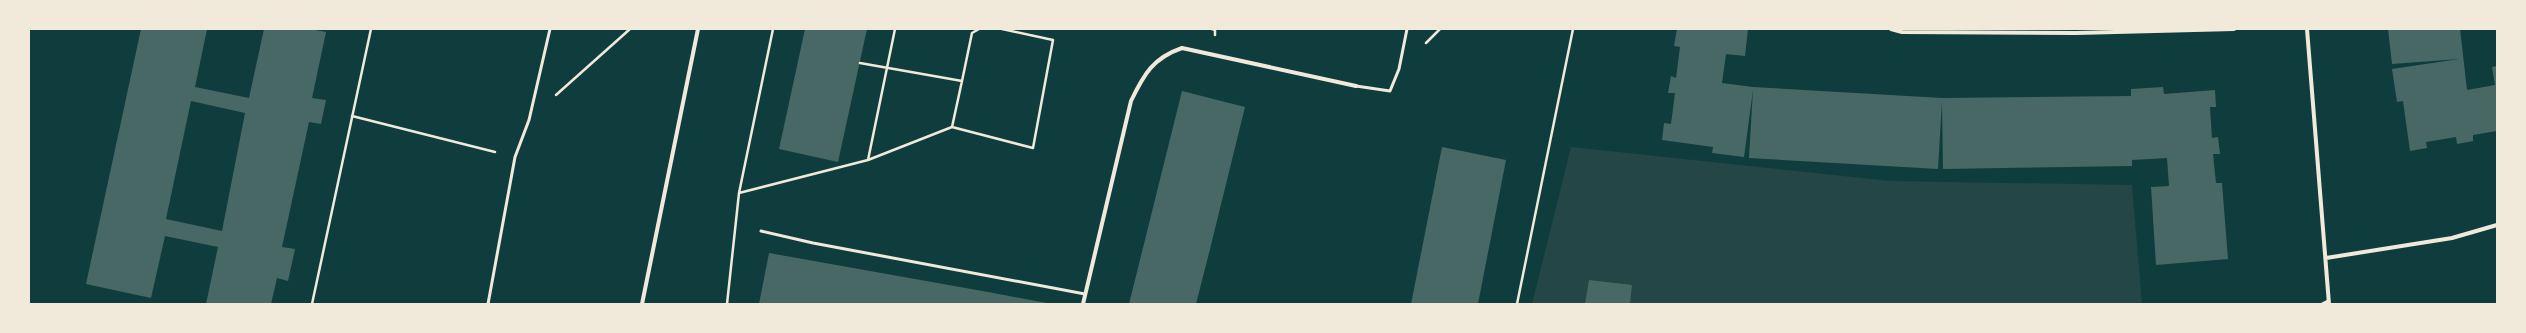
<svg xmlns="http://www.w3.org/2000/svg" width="2526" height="333" viewBox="0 0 2526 333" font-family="Cabin,sans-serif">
<rect width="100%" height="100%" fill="#0f3d3e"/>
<!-- green -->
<path fill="#244646" d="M 1571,147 L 1890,181 L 2132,185 L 2142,304 L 1532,304 Z"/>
<!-- building -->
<path fill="#486865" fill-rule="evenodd" d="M 141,29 L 207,29 L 195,87 L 249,98 L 264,29 L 310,29 L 326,32 L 312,98 L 326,100 L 321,124 L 309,122 L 282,247 L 295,249 L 288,281 L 277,278 L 271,304 L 206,304 L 218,247 L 165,236 L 151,298 L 86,284 ZM 191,101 L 245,113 L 222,231 L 166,219 Z
M 805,29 L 867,29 L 838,162 L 779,149 Z
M 1677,29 L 1748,29 L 1745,56 L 1726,54 L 1722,83 L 1753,87 L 1942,98 L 2131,96 L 2131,89 L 2163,87 L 2164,94 L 2215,90 L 2216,107 L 2210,107 L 2212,138 L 2218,137 L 2220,154 L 2213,154 L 2216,183 L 2222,183 L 2228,259 L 2156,265 L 2151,187 L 2169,186 L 2167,158 L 2132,160 L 2132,166 L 1943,169 L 1942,101 L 1938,169 L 1749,158 L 1753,90 L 1744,157 L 1712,153 L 1713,147 L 1662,140 L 1664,123 L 1671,124 L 1675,93 L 1668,93 L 1671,76 L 1676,78 L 1680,47 L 1674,46 Z
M 2388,29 L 2460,29 L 2467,90 L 2495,85 L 2492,67 L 2497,66 L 2497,131 L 2473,135 L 2473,141 L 2457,144 L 2456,137 L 2426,142 L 2427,148 L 2410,151 L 2403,101 L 2397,102 L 2392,69 L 2459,59 L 2392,64 Z
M 1182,91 L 1245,107 L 1210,249 L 1196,304 L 1129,304 Z
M 1442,147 L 1506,160 L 1478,304 L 1411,304 Z
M 769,253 L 988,292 L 1052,304 L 759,304 Z
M 1589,280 L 1632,285 L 1630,304 L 1585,304 Z"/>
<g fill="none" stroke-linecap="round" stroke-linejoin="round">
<!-- path -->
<path stroke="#f1e9da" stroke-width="2.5" d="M 773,29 L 739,193 L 868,160
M 895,29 L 868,160 L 952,127 L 1033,148 L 1053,40 L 1002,29
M 1212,29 L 1215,30 L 1215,35
M 1426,43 L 1440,29
M 860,63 L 962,81 L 972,33 L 979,29
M 556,95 L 630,29
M 352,116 L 495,152
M 952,127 L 962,81
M 312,304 L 371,29
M 727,304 L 739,193
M 1517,304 L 1573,29"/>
<!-- service -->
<path stroke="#f1e9da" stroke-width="3" d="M 1356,86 L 1390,91 L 1399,69 L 1407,29
M 761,231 L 813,243 L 1085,294
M 488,304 L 515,157 L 529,120 L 550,29
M 2322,304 L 2328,301"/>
<!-- minor -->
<path stroke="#f1e9da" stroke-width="4" d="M 1891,29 L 1902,32 L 2076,33 L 2234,29
M 2307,29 L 2329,304
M 2326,258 L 2452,238 L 2497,225
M 642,304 L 698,29
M 1083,304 L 1131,101 C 1144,74 1153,58 1182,48 L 1356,86"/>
</g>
<!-- border -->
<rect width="2526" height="333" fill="none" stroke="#f1e9da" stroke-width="60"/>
</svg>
